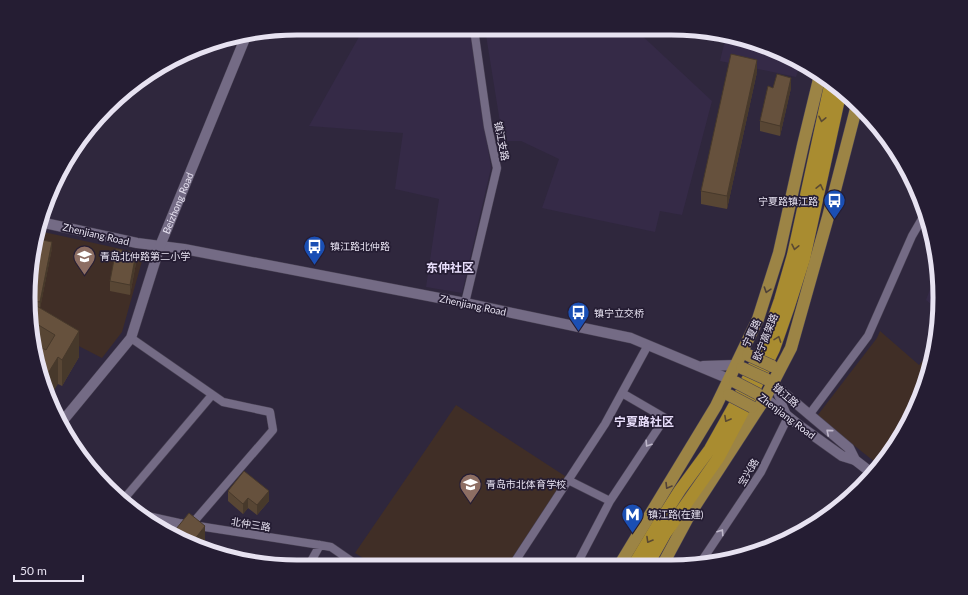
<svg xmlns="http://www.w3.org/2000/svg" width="968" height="595" viewBox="0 0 968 595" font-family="Lato,'Noto Sans SC',sans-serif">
<rect width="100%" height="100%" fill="#2f273d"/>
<!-- built -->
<path fill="#352a47" d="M 364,28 L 470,29 L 491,168 L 462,293 L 426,287 L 439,199 L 395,189 L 403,133 L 309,126 Z
M 485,29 L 636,30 L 712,101 L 682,215 L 660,211 L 655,232 L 542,208 L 559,159 L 521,141 L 503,141 Z
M 726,36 L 773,48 L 800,64 L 796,77 L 720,61 Z
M 938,268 L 939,311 L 926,300 Z"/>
<!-- education -->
<path fill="#402e26" d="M 39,231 L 144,254 L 122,332 L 102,358 L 32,322 L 28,297 Z
M 880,331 L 919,365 L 934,347 L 931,367 L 912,416 L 884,461 L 880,466 L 817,416 L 877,338 Z
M 456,405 L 571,480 L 513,566 L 374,565 L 355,553 L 429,445 Z"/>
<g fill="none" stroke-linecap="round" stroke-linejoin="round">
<defs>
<path id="minor" d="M 465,303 L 497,168 L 488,127 L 474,29
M 131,338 L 223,402 L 270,412 L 273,430 L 191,525
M 809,415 L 868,336 L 912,236 L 926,212
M 568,480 L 610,501
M 123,500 L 212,395
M 138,514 L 179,523 L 320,545 L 331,547 L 357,565
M 801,532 L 801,533
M 173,534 L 175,522
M 309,565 L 320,545
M 699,565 L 761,472 L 788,417 L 774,386
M 512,566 L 605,424 L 648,345
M 576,566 L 610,501 L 665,418 L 622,393"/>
<g id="tertiary">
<path d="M 40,222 L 137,243 L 184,249 L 465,303 L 631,338 L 729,379"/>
<path d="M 703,366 L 736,365"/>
<path d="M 772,383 L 849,448 L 855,460 L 873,474"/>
<path d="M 765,398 L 800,426 L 842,456 L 855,460"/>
<path id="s1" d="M 61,423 L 131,338 L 160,246 L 246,36"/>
</g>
<path id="primary" d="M 619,566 L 716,406 L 758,319 L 779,253 L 803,145 L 820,75
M 662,566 L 691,512 L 765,398 L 791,348 L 828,217 L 857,105"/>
<path id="trunk" d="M 633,566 L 657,526 L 680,490 L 710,449 L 738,399 L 765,343 L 780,300 L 793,255 L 831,81
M 647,566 L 665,534 L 719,457 L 747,404 L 774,349 L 789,306 L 804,259 L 841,90"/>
</defs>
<!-- minor casing -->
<use href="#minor" stroke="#494254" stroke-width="9"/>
<!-- tertiary casing -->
<use href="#tertiary" stroke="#494254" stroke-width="11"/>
<!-- primary casing -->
<use href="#primary" stroke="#494254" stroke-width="13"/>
<!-- trunk casing -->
<use href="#trunk" stroke="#494254" stroke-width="13"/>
<!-- minor -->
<use href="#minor" stroke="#746b85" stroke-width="8"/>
<!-- tertiary -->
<use href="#tertiary" stroke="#746b85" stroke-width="10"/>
<!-- primary -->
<use href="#primary" stroke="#9c8445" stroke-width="12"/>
<!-- trunk -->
<use href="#trunk" stroke="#a98c30" stroke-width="12"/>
<defs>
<path id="primary-bridge" d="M 748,355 L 772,366
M 742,368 L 766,379
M 735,382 L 758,394
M 729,395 L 752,407"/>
</defs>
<!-- primary-bridge casing -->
<use href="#primary-bridge" stroke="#494254" stroke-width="13" stroke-linecap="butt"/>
<!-- primary-bridge -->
<use href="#primary-bridge" stroke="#9c8445" stroke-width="12"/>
</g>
<!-- wall -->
<path fill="#584634" d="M 757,72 L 727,209 L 701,204 L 701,191 Z
M 773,88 L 791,88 L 780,136 L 760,131 L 760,121 Z
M 52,248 L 40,308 L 79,357 L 62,386 L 58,384 L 39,351 L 37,350 L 31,313 L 34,308 L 30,307 L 28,297 Z
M 136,263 L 130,295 L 110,291 L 110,281 Z
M 228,491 L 269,501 L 257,515 L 248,508 L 243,514 L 228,501 Z"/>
<!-- shaded-wall -->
<path fill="#47392b" d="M 757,60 L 757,72 L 727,209 L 727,196 Z
M 791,78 L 791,88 L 780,136 L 780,126 Z
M 52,242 L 52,248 L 40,309 L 40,302 Z
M 136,253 L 136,263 L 130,295 L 130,285 Z
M 79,331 L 79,357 L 62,386 L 62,360 Z
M 58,357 L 58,384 L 49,398 L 42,383 Z
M 269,491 L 269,501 L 257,515 L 257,505 Z
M 248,498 L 248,508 L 243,514 L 243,504 Z
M 205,526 L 205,545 L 202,549 L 195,547 L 191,544 Z"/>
<!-- building -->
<path fill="#66513d" stroke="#47392b" d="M 731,54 L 757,60 L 727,196 L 701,191 Z
M 777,74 L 791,78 L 780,126 L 760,121 L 768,86 L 773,88 Z
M 38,239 L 52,242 L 40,302 L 28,300 L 28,297 Z
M 116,249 L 136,253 L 130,285 L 110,281 Z
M 35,305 L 79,331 L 62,360 L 58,357 L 42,383 L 37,355 L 42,348 L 46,350 L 55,335 L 32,321 L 31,313 Z
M 244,471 L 269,491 L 257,505 L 248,498 L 243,504 L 228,491 Z
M 189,513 L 205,526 L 191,544 L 172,534 Z"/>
<!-- one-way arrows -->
<defs><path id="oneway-chevron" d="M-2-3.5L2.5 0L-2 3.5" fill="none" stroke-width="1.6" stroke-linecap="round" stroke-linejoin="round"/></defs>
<g stroke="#5a4932">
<use href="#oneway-chevron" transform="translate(822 119) rotate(102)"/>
<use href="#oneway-chevron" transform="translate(820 187) rotate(-77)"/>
<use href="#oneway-chevron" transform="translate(795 247) rotate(102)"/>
<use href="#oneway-chevron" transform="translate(778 339) rotate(-70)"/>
<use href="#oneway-chevron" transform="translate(727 419) rotate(119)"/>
<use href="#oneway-chevron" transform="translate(649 540) rotate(120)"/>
</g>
<g stroke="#4f4139">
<use href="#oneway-chevron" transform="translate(767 290) rotate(108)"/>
<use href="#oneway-chevron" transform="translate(668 486) rotate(121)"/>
</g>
<g stroke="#bfb8cb">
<use href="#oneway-chevron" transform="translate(829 432) rotate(-140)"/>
<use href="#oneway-chevron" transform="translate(648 444) rotate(123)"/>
<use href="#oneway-chevron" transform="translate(721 532) rotate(-56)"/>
</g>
<!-- icons -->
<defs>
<symbol id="bus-pin" viewBox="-11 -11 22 30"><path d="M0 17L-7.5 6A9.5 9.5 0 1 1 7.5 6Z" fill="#1a4fb4" stroke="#251d33"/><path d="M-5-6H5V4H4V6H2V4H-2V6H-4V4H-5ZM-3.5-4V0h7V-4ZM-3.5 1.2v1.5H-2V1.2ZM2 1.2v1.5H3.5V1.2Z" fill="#fff"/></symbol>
<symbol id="school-pin" viewBox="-11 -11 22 30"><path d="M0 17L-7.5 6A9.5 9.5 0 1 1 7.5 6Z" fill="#8d6e63" stroke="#251d33"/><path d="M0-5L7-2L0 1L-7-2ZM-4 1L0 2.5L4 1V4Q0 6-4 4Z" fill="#fff"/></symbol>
<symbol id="metro-pin" viewBox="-11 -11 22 30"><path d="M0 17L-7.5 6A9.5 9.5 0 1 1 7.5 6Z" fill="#1a4fb4" stroke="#251d33"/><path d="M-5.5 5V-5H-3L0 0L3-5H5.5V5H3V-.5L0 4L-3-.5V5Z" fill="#fff"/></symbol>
</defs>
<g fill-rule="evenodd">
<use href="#bus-pin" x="822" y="188" width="25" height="34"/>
<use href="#bus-pin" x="302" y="234" width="25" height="34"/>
<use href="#school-pin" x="72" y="244" width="25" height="34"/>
<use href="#bus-pin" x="566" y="300" width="25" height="34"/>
<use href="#school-pin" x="458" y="472" width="25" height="34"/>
<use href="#metro-pin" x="620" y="502" width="25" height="34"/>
</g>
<g text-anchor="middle" stroke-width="3.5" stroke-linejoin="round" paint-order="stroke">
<!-- street labels -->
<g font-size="10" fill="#e7e2f1" stroke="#251d33">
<text transform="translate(502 141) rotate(79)" y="4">镇江支路</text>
<text dy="4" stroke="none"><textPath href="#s1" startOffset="253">Beizhong Road</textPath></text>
<text transform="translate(96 234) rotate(13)" y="4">Zhenjiang Road</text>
<text transform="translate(473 305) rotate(12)" y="4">Zhenjiang Road</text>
<text transform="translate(751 333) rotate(-65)" y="4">宁夏路</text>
<text transform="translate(765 337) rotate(-68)" y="4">胶宁高架路</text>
<text transform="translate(786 395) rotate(41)" y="4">镇江路</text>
<text transform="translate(787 416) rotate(37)" y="4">Zhenjiang Road</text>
<text transform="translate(748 472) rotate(-59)" y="4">宝兴路</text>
<text transform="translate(251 524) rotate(9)" y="4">北仲三路</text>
</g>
<!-- poi labels -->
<g font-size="10" fill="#e7e2f1" stroke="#251d33" text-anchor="start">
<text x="818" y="205" text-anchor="end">宁夏路镇江路</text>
<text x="330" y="250">镇江路北仲路</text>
<text x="100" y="260">青岛北仲路第二小学</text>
<text x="594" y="317">镇宁立交桥</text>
<text x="486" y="488">青岛市北体育学校</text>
<text x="648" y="518">镇江路(在建)</text>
</g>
<!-- quarter labels -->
<g font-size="12" font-weight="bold" fill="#e8defb" stroke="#251d33">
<text x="450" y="272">东仲社区</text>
<text x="644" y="426">宁夏路社区</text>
</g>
</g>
<!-- crop -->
<path d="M0 0H968V595H0ZM297 35H671A262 262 0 0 1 933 297V298A262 262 0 0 1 671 560H297A262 262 0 0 1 35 298V297A262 262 0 0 1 297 35Z" fill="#251d33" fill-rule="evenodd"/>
<path fill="none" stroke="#e7e2f1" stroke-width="5" d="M297 35H671A262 262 0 0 1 933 297V298A262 262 0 0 1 671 560H297A262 262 0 0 1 35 298V297A262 262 0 0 1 297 35Z"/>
<!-- scale -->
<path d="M14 575v6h69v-6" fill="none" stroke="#e7e2f1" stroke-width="2"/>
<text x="20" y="575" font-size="12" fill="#e7e2f1" stroke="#251d33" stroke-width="3" paint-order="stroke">50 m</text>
</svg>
